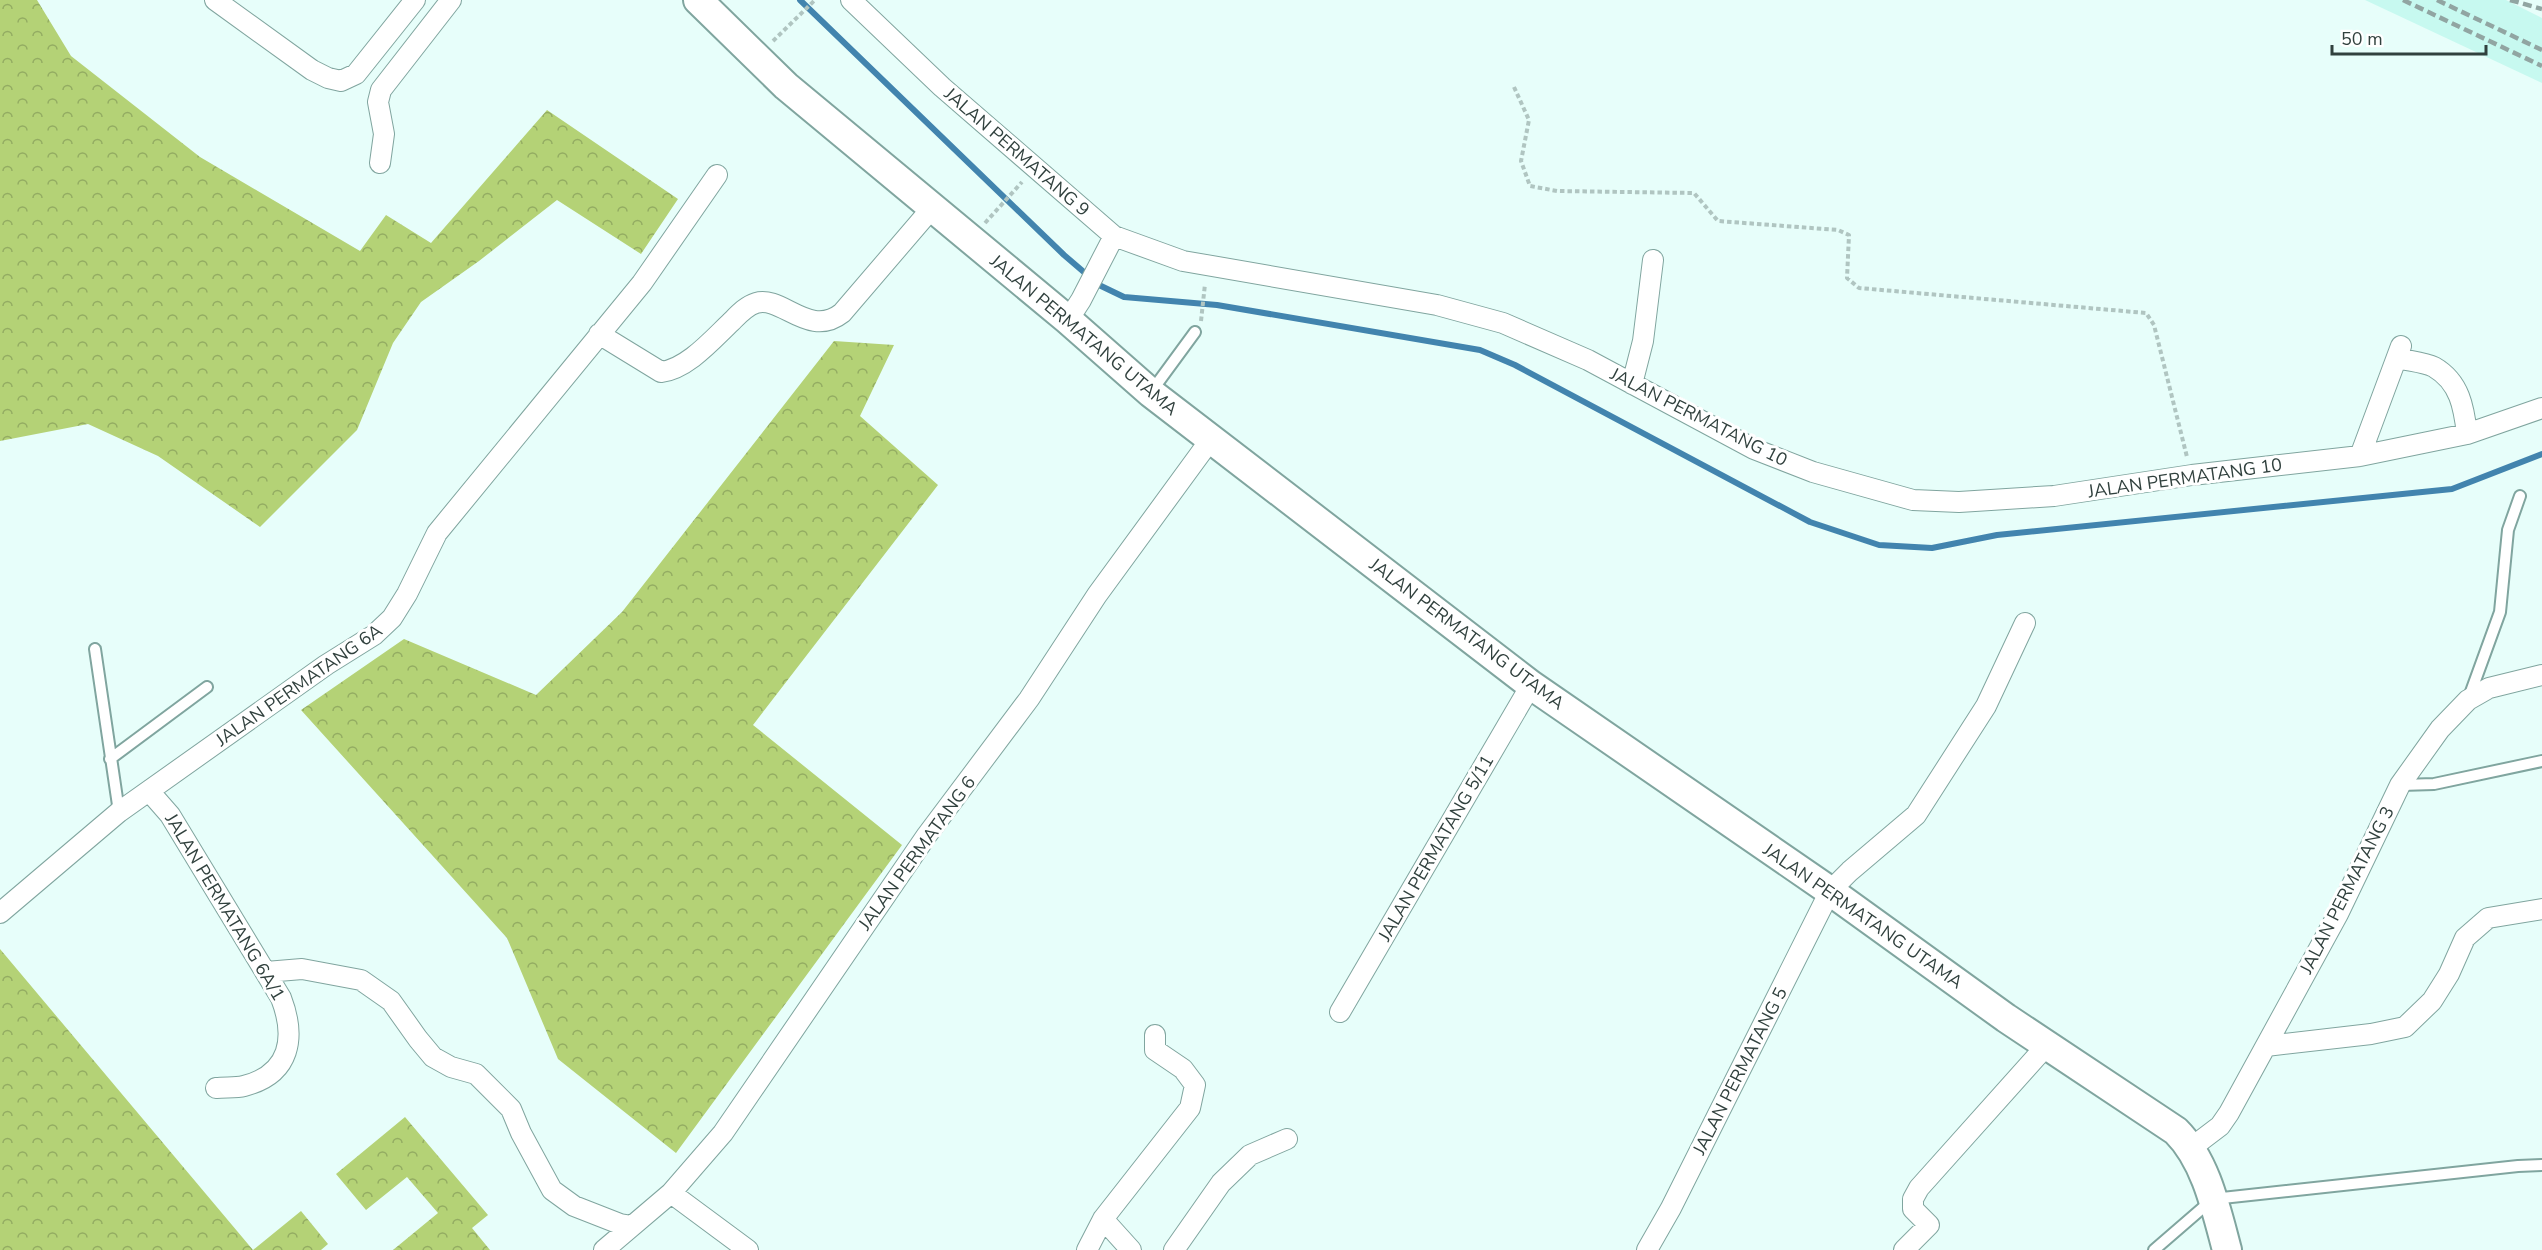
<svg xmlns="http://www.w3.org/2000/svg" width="2542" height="1250" viewBox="0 0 2542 1250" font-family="'Nunito Sans',sans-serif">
<defs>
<pattern id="forest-crowns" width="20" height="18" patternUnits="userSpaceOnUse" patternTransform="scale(1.5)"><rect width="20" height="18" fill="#b4d276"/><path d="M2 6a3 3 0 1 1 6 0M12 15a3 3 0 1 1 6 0" fill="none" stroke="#93ac62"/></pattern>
</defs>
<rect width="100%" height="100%" fill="#e7fefa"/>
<!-- built -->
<path fill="#c7f9f0" d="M 2365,0 L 2506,0 L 2542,18 L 2542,83 Z"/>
<!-- forest -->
<path fill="url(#forest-crowns)" d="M 0,0 L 37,0 L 71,56 L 200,157 L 360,251 L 386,215 L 431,243 L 547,110 L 678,199 L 641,254 L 557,200 L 479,261 L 421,302 L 393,343 L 357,430 L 260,527 L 158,456 L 88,424 L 0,441 Z
M 834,341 L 894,345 L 860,416 L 938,485 L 753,725 L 902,845 L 676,1153 L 558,1059 L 507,938 L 301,710 L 404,639 L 536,695 L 622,612 Z
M 0,949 L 253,1250 L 0,1250 Z
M 405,1117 L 488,1215 L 472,1228 L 490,1250 L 393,1250 L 438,1213 L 407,1177 L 366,1210 L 336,1174 Z
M 301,1211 L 328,1244 L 321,1250 L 253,1250 Z"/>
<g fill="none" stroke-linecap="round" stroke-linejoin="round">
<!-- stream -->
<path stroke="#4284ae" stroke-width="6" d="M 800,0 L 1064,255 L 1099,285 L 1124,297 L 1217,305 L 1480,350 L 1515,365 L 1810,522 L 1879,545 L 1932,548 L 1997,535 L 2452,489 L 2542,454"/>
<defs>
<path id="lane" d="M 1151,392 L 1195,332
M 95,649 L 119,812
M 2468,700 L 2500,612 L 2508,530 L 2520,496
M 110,759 L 207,687
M 2401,785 L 2434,784 L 2542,761
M 2154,1250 L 2213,1199 L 2518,1166 L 2542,1165"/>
<path id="street" d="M 215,0 L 312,70 L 328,78 L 341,81 L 356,74 L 415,0
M 851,0 L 942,87 L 1114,236 L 1183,261 L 1437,305 L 1503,323 L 1588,360 L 1754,449 L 1813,472 L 1913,500 L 1959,502 L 2054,496 L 2192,475 L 2360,456 L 2467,434 L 2542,408
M 380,163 L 384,134 L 378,102 L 381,90 L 451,0
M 1068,320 L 1081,300 L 1114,236
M 599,334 L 661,372 C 687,369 712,340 731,322 C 738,315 746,306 756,303 C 782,295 809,339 842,313 L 932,208
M 2397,358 C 2408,361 2424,362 2434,367 C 2460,382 2464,408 2467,434
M 1632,384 L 1643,341 L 1653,260
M 2360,456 L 2401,346
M 149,791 L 170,815 L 281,998 C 296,1037 291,1074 244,1086 C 236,1088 225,1087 216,1088
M 0,913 L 119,812 L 326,665 L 374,635 L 392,618 L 407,594 L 437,533 L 642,283 L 717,175
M 266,972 L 302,969 L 361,980 L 391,1001 L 418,1039 L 433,1057 L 451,1067 L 476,1074 L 511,1109 L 521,1133 L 552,1190 L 574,1206 L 620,1224 L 632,1226
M 1340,1012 L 1531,685
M 2266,1046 L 2371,1034 L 2405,1027 L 2432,1001 L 2449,974 L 2465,938 L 2488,918 L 2542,909
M 2191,1148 L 2220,1126 L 2229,1113 L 2338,914 L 2400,785 L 2440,729 L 2468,700 L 2489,688 L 2542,675
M 671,1193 L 748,1250
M 1103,1219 L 1131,1250
M 604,1250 L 671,1193 L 723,1133 L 927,835 L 1029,699 L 1097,595 L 1211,439
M 1087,1250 L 1103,1219 L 1190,1108 L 1195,1085 L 1183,1069 L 1155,1050 L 1155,1035
M 1174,1250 L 1221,1183 L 1250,1155 L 1287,1139
M 1647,1250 L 1671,1208 L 1830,891 L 1850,871 L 1916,815 L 1986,706 L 2025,623
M 1904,1250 L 1929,1225 L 1913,1209 L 1913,1199 L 1919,1188 L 2047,1045"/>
<path id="secondary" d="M 698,0 L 786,86 L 1068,320 L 1151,393 L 1531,685 L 1830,891 L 2006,1018 L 2176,1131 C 2206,1161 2216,1209 2227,1250"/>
</defs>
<!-- lane casing -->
<use href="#lane" stroke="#80a59f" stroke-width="14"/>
<!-- street casing -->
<use href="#street" stroke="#80a59f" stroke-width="22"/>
<!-- secondary casing -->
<use href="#secondary" stroke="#80a59f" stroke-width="32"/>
<!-- path -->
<path stroke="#b0c5c1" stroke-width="4" stroke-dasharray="4.5 3" stroke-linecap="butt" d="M 773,41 L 815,0
M 1514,87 L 1529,120 L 1521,161 L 1530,186 L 1557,191 L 1694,193 L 1718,221 L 1838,230 L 1849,235 L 1847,278 L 1859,288 L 2146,313 L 2154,325 L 2187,457
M 985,223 L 1022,182
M 1201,321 L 1205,284"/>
<!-- lane -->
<use href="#lane" stroke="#fff" stroke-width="10"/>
<!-- street -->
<use href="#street" stroke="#fff" stroke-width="20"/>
<!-- secondary -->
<use href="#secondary" stroke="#fff" stroke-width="28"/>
<!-- rail -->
<path stroke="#91a5a2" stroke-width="4.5" stroke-dasharray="9 4.5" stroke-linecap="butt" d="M 2403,0 L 2542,66
M 2437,0 L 2542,50
M 2510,0 L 2542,9"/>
</g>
<g text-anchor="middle" stroke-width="6" stroke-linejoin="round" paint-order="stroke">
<!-- street labels -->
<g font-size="18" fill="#31413e" stroke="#fff">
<text transform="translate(1017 152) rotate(41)" y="6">JALAN PERMATANG 9</text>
<text transform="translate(1084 335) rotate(40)" y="6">JALAN PERMATANG UTAMA</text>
<text transform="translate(1699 417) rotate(27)" y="6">JALAN PERMATANG 10</text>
<text transform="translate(2185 478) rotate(-8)" y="6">JALAN PERMATANG 10</text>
<text transform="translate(1467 634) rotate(37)" y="6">JALAN PERMATANG UTAMA</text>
<text transform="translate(299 685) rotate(-35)" y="6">JALAN PERMATANG 6A</text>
<text transform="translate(1436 848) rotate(-60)" y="6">JALAN PERMATANG 5/11</text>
<text transform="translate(917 853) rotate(-54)" y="6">JALAN PERMATANG 6</text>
<text transform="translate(2347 890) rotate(-63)" y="6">JALAN PERMATANG 3</text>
<text transform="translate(225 907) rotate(59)" y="6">JALAN PERMATANG 6A/1</text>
<text transform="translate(1863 916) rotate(35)" y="6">JALAN PERMATANG UTAMA</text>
<text transform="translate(1740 1071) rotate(-63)" y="6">JALAN PERMATANG 5</text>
</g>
</g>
<!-- scale -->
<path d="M2332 45v9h154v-9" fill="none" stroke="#31413e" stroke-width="3"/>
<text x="2341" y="45" font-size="18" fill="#31413e" stroke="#ffffff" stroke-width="4.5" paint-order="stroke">50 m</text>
</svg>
